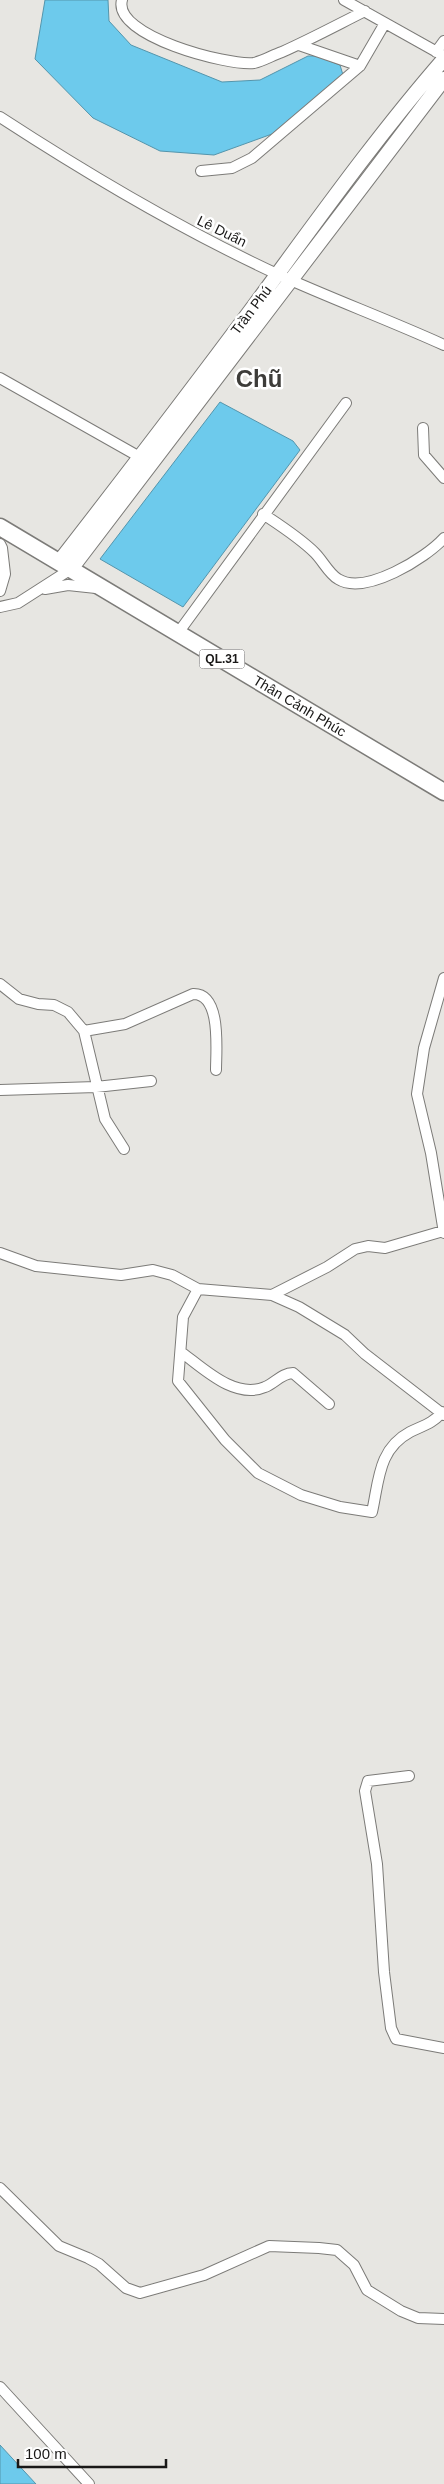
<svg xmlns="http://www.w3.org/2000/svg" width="444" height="2484" viewBox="0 0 444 2484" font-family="Helvetica,sans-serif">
<rect width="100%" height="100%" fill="#e7e6e2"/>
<!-- water -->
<path fill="#6dcaec" stroke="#5495ac" d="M 45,0 L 108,0 L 109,21 L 131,45 L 222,82 L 260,80 L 308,56 L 317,56 L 340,65 L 343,75 L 272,134 L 214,155 L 160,151 L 93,118 L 35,59 Z
M 220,402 L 293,441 L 300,450 L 183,607 L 100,559 Z
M 0,2445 L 36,2484 L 0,2484 Z"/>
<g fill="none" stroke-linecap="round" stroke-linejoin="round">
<defs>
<path id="minor" d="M 122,0 C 112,36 228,66 254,63 C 263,61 273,55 282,52 C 311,39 337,25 365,11
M 344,0 L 444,56
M 299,45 L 360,66
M 436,52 L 444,41
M 0,117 C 89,175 180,229 277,274 C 332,299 389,320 444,345
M 201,171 L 232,168 L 252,158 L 360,66 L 385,23
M 0,378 L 145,460
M 423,428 L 424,455 L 444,478
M 263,514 C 281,526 300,538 315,553 C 323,561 329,574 338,579 C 365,596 426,558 444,538
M 0,544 L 2,548 L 5,574 L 0,591
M 45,589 L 68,585 L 96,588
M 0,607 L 18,603 L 71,569
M 178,633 L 346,403
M 444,978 L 424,1048 L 417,1094 L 431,1153 L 444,1233
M 0,984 L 19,999 L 38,1004 L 54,1005 L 68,1012 L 84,1031 L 105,1119 L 124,1149
M 84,1031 L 125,1024 L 193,994 C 222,993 216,1051 216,1070
M 0,1090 L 96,1087 L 151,1081
M 0,1253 L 36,1266 L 121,1275 L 153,1270 L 172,1275 L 198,1289 L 272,1295 L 299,1307 L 345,1335 L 365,1354 L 444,1415
M 198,1289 L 183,1317 L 178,1381 L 225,1440 L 258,1473 L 301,1495 L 340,1507 L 372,1512 C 379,1481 378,1449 410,1432 C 422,1426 434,1423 442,1412
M 272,1295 L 327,1267 L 355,1249 L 368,1246 L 385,1248 L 443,1231
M 181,1352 C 203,1368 235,1400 265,1387 C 275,1383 282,1373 293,1373 L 329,1404
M 409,1776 L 368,1781 L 365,1791 L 377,1864 L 384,1972 L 391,2028 L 396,2039 L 444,2048
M 0,2188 L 59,2246 L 88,2258 L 99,2264 L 126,2288 L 140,2293 L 204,2275 L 269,2246 L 319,2248 L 337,2250 L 354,2265 L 367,2290 L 401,2311 L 418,2318 L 444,2319
M 0,2387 L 89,2484"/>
<path id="secondary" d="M 59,562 C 125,477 190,392 254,306 C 316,222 376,137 444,59
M 71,569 L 444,79"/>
<g id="trunk">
<path id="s1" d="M 0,527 L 444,792"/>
</g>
</defs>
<!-- minor casing -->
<use href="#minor" stroke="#7c7b78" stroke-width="12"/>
<!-- secondary casing -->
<use href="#secondary" stroke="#7c7b78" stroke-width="16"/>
<!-- trunk casing -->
<use href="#trunk" stroke="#7c7b78" stroke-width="19"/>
<!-- minor -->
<use href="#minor" stroke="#fff" stroke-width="10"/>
<!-- secondary -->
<use href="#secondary" stroke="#fff" stroke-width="14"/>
<!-- trunk -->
<use href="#trunk" stroke="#fff" stroke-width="16"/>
</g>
<g text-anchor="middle" stroke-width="5" stroke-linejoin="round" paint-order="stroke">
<!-- shield labels -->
<rect fill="#fff" stroke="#5e5d5d" stroke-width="1" x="199.5" y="649.5" width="45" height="19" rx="4"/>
<g font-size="12" font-weight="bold" fill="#191817">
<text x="222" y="663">QL.31</text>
</g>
<!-- street labels -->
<g font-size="14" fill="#191817" stroke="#fff">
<text transform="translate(222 231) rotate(26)" y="5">Lê Duẩn</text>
<text transform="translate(251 310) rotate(-53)" y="5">Trần Phú</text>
<text dy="5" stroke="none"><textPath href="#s1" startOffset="349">Thân Cảnh Phúc</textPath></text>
</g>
<!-- town labels -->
<g font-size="24" font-weight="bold" fill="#3d3c39" stroke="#fff">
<text x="259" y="387">Chũ</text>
</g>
</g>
<!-- scale -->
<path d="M18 2459v8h148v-8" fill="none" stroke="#191817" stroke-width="2.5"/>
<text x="25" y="2459" font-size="15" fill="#191817" stroke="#ffffff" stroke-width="4" paint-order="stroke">100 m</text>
</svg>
